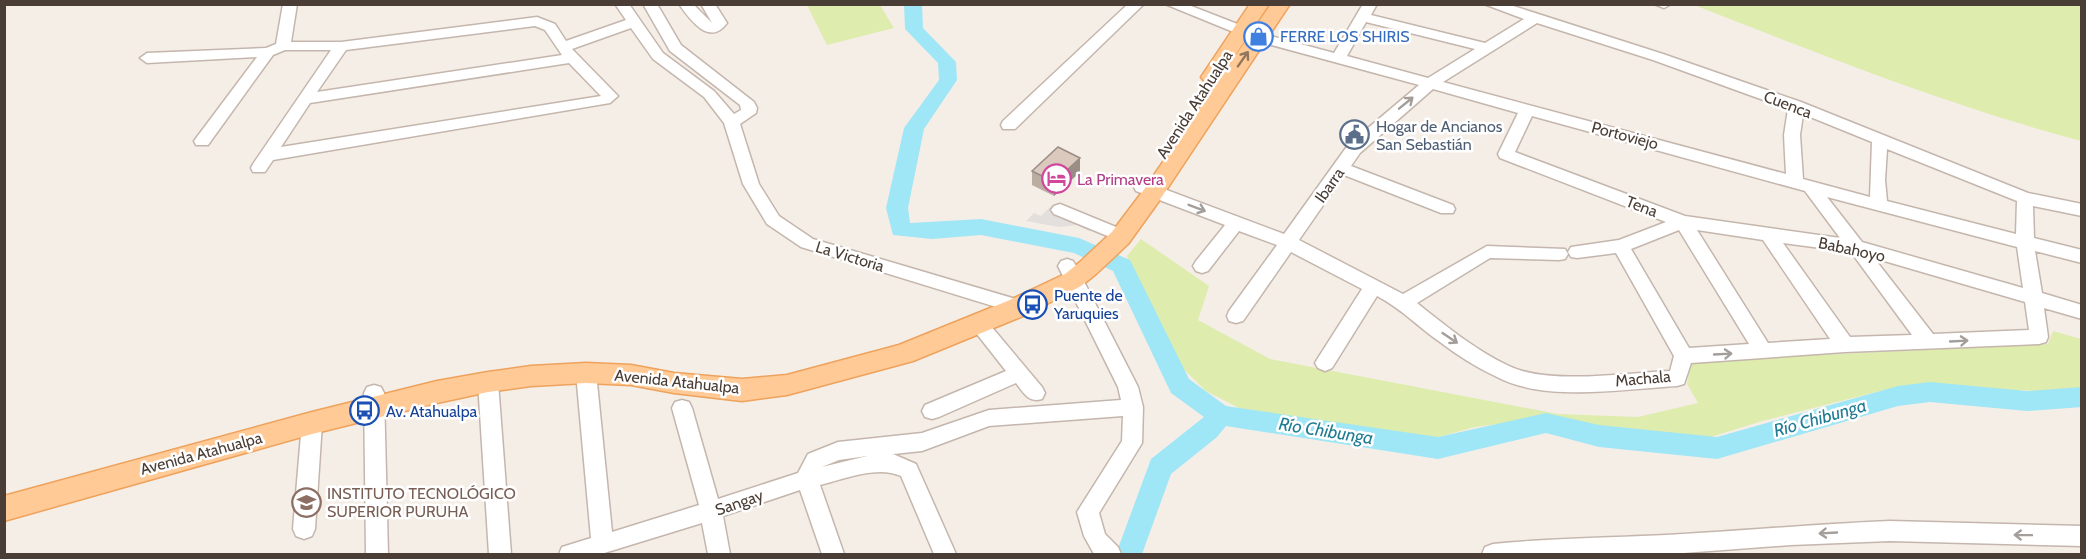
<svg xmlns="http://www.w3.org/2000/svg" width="2086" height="559" viewBox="0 0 2086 559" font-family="Cabin,sans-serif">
<rect width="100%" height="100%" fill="#f5eee7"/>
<!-- green -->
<path fill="#deecad" d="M 807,5 L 880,5 L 894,28 L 827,45 Z
M 1694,5 L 2081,5 L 2081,141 C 1949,106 1822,55 1694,5 Z
M 1141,239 L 1209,286 L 1198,320 L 1270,359 L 1558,414 L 1638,417 L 1698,403 L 1687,384 L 1692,361 L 2048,344 L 2053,331 L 2081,339 L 2081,388 L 2037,391 L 1945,387 L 1884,390 L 1762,421 L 1698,441 L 1514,422 L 1475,427 L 1427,440 L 1239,408 L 1206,391 L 1171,357 L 1145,304 L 1127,256 Z"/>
<!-- parking -->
<path fill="#e3dfdc" d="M 1052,205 L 1095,225 L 1089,231 L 1077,225 L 1059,227 L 1026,221 L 1034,213 L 1041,216 Z"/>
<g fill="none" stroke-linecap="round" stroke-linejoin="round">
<!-- river -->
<path fill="#9fe6f6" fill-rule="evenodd" d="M 904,4 L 922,4 L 923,28 L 956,62 L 957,80 L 924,129 L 908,208 L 910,223 L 981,219 L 1079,238 L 1130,260 L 1189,379 L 1226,406 L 1438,437 L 1546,413 L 1599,425 L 1717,437 L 1898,386 L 1930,382 L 2027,391 L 2082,387 L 2082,407 L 2027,411 L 1930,402 L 1898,406 L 1717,459 L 1599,447 L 1546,433 L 1438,459 L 1226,426 L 1217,437 L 1171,474 L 1142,554 L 1116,554 L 1151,459 L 1204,417 L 1171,393 L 1113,271 L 1074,253 L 981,235 L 932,239 L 893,235 L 886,208 L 904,128 L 939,80 L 938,63 L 905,29 Z"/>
<defs>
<path id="minor" d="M 283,4 L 297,4 L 291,42 L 341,42 L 537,17 L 555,24 L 566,41 L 626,20 L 615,4 L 629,4 L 663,53 L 714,91 L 734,114 L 741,110 L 740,105 L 670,51 L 643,4 L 657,4 L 681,45 L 754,102 L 757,108 L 756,113 L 740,124 L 759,184 L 779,216 L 813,239 L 1026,302 L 1028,307 L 1026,312 L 1019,314 L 801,247 L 767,224 L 743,184 L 724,123 L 704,97 L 653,59 L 631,28 L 572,49 L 615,93 L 618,96 L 610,103 L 273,160 L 265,172 L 253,172 L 251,168 L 253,164 L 331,50 L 285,50 L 273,55 L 208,145 L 196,145 L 194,141 L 257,57 L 147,63 L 140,58 L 147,53 L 266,48 L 276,44 ZM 535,26 L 545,30 L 562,55 L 317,92 L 346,50 ZM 569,63 L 601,96 L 281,147 L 310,103 Z
M 679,4 L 693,4 L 712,23 L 701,4 L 715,4 L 727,23 C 710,47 690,20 679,4 Z
M 1128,4 L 1144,4 L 1015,129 L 1003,129 L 1001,125 L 1003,121 Z
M 1165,4 L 1186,4 L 1263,34 L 1334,53 L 1363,4 L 1377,4 L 1371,15 L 1485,43 L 1524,19 L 1484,4 L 1507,4 L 1663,54 L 1801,102 L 2028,193 L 2082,204 L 2082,216 L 2033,206 L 2034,238 L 2082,250 L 2082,263 L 2035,251 L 2042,293 L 2082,305 L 2082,319 L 2044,308 L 2048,337 L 2046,342 L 2039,344 L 1845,352 L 1691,363 L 1684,384 L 1677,386 C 1622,389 1544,403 1495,376 C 1476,367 1457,355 1440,342 C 1417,326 1402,309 1377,296 L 1332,368 L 1325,371 L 1318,368 L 1315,363 L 1318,358 L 1362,289 L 1291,252 L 1243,321 L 1236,323 L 1229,321 L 1227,316 L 1229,311 L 1277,245 L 1239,231 L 1208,271 L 1202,273 L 1196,271 L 1193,266 L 1196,261 L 1225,225 L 1136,191 L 1134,187 L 1136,183 L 1148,183 L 1284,234 L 1348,145 L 1419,85 L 1253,40 ZM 1366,22 L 1475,49 L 1428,78 L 1347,56 ZM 1537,23 L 1653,60 L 1788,109 L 1784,135 L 1786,174 L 1443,82 ZM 1433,89 L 1518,113 L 1498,154 L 1500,158 L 1666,222 L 1619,240 L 1571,247 L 1568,252 L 1571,257 L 1577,258 L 1616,253 L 1674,356 L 1670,371 C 1626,373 1548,385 1509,366 C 1475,350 1446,326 1417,303 L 1490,258 L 1559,260 L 1565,259 L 1568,254 L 1565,249 L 1487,246 L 1403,294 L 1299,240 L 1344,175 L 1441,213 L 1453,213 L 1455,209 L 1453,205 L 1351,166 L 1360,153 ZM 1803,114 L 1872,142 L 1870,197 L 1803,179 L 1800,135 ZM 1532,116 L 1805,191 L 1840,238 L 1685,216 L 1515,152 ZM 1887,149 L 2017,201 L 2016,234 L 1887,201 L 1885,180 ZM 1827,197 L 2017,247 L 2023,288 L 1862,242 ZM 1679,230 L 1749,344 L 1689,348 L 1631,249 ZM 1697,230 L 1763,240 L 1830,339 L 1768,343 ZM 1783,243 L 1851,252 L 1912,335 L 1850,337 ZM 1874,258 L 2025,302 L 2029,330 L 1933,334 Z
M 1654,4 L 1671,4 L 1664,8 Z
M 1060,204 L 1116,227 L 1119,231 L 1116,235 L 1110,237 L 1054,214 L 1051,210 L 1054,206 Z
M 1067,259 L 1073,261 L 1076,266 L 1138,387 L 1143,407 L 1142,443 L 1099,513 L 1105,534 L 1118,547 L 1121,554 L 1094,554 L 1084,536 L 1077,512 L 1122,441 L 1123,416 L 989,426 L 922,451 L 884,455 L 893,454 L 916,464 L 956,554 L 934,554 L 901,476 C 877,465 844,479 820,485 L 844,554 L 822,554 L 800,490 L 723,516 L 730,554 L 708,554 L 702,523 L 601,554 L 559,554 L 562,547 L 591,538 L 576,373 L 579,368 L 586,365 L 593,368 L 596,373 L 612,532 L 699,505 L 672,408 L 675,402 L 682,400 L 689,402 L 692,408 L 718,499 L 798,473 L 808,454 L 838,442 L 922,433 L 989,410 L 1121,400 L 1118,387 L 1058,266 L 1061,261 ZM 867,456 L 822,467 L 839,460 Z
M 978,317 L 985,319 L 1042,387 L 1045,393 L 1042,399 C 1028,403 1024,393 1016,383 L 939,417 L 932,419 L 925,417 L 922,411 L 925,405 L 1006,371 L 969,324 L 971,319 Z
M 488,374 L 495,376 L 498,382 L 511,554 L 489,554 L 478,382 L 481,376 Z
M 374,385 L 381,387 L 384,393 L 388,554 L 366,554 L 364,393 L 367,387 Z
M 312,415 L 319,417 L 322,423 L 315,529 L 312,536 L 304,539 L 296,536 L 293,529 L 302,423 L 305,417 Z
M 1890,521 L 2082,526 L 2082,546 L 1890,541 L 1791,545 L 1670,554 L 1482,554 L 1485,547 L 1493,544 C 1551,538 1608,538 1666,535 C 1741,531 1815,524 1890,521 Z"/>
<path id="major" d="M 1250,4 L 1269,4 L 1218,81 L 1211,83 L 1204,81 L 1201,77 Z
M 1271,4 L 1290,4 L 1159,201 L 1128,244 L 1096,274 L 1081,286 L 1028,314 L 913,361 L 787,395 L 742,401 L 674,393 L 631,385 L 586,383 L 531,386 L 488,392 L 437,403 L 312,434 L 4,521 L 4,496 L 312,412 L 437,381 L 488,372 L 531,366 L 586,363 L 631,365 L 674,373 L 742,379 L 787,375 L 899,345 L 1010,300 L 1065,274 L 1080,262 L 1112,232 L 1143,191 Z"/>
</defs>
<!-- minor casing -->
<use href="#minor" stroke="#c4b6ac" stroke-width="3"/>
<!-- major casing -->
<use href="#major" stroke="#eea25c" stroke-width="3"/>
<!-- minor -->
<use href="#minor" fill="#fff" fill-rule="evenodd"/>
<!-- major -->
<use href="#major" fill="#ffca96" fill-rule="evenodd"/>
</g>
<!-- wall -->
<path fill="#bcada3" d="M 1032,171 L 1080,172 L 1054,196 L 1032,185 Z"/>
<!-- shaded-wall -->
<path fill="#998d85" d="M 1080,158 L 1080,172 L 1054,196 L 1054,182 Z"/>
<!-- building -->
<path fill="#dbc9be" stroke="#998d85" stroke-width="1.5" d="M 1058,147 L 1080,158 L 1054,182 L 1032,171 Z"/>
<!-- one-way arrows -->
<defs><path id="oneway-shaft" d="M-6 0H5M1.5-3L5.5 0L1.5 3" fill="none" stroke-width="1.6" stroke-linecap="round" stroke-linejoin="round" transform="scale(1.5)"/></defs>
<use stroke="#92755c" href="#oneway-shaft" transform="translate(1243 59) rotate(-55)"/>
<g stroke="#a49e9a">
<use href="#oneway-shaft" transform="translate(1406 103) rotate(-39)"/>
<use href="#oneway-shaft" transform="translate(1197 208) rotate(21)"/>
<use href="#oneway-shaft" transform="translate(1450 338) rotate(34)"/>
<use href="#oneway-shaft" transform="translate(1959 341) rotate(-3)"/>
<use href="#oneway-shaft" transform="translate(1723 354) rotate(-3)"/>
<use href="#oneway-shaft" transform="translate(1828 533) rotate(177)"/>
<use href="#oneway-shaft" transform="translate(2023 535) rotate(-179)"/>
</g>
<!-- icons -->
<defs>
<symbol id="shop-ring" viewBox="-11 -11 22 22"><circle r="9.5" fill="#fff" stroke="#3f7fe0" stroke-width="1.5"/><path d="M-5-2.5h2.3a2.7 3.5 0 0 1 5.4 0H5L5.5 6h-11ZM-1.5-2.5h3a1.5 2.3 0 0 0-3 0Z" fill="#3f7fe0"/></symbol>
<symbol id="civic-ring" viewBox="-11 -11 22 22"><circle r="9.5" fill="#fff" stroke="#5c6f8a" stroke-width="1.5"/><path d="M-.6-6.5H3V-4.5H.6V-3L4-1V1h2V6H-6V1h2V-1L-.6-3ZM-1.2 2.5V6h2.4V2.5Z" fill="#5c6f8a"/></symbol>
<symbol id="hotel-ring" viewBox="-11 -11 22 22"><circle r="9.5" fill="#fff" stroke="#d1479c" stroke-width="1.5"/><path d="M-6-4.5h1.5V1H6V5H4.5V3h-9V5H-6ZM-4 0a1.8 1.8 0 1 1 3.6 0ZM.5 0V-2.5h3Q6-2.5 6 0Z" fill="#d1479c"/></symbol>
<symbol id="bus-ring" viewBox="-11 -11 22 22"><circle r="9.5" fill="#fff" stroke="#1a4fb4" stroke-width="1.5"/><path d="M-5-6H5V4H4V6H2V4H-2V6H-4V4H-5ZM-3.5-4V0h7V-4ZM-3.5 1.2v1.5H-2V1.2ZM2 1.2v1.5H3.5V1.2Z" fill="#1a4fb4"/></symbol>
<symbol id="university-ring" viewBox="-11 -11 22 22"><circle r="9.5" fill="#fff" stroke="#8d6e63" stroke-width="1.5"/><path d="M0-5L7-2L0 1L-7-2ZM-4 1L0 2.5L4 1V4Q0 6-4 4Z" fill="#8d6e63"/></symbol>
</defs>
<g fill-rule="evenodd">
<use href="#shop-ring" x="1242" y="20" width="33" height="33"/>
<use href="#civic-ring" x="1338" y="118" width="33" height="33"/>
<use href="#hotel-ring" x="1040" y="162" width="33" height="33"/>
<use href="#bus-ring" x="1016" y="288" width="33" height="33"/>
<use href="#bus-ring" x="348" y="394" width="33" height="33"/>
<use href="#university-ring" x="290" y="486" width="33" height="33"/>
</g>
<g text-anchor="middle" stroke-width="5" stroke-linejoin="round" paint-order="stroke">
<!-- shop labels -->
<g font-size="16" fill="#366cbe" stroke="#fff" text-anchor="start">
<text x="1280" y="42">FERRE LOS SHIRIS</text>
</g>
<!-- street labels -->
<g font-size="16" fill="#493d35" stroke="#fff">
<text transform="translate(1194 104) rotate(-57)" y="6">Avenida Atahualpa</text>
<text transform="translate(1788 104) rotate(21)" y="6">Cuenca</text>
<text transform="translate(1625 135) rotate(15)" y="6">Portoviejo</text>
<text transform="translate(1329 185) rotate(-55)" y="6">Ibarra</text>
<text transform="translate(1642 206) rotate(21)" y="6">Tena</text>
<text transform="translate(1852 249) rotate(12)" y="6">Babahoyo</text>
<text transform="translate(850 256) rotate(17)" y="6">La Victoria</text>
<text transform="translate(1643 378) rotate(-5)" y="6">Machala</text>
<text transform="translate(677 381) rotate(6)" y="6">Avenida Atahualpa</text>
<text transform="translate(201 453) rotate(-15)" y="6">Avenida Atahualpa</text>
<text transform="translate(739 502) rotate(-19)" y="6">Sangay</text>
</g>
<!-- service labels -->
<g font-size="16" fill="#4e5e75" stroke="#fff" text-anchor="start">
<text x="1376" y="132">Hogar de Ancianos<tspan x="1376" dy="18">San Sebastián</tspan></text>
</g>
<!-- hotel labels -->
<g font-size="16" fill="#b23c85" stroke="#fff" text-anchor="start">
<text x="1077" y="185">La Primavera</text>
</g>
<!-- transit labels -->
<g font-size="16" fill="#164399" stroke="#fff" text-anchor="start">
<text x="1054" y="301">Puente de<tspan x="1054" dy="18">Yaruquies</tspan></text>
<text x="386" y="417">Av. Atahualpa</text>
</g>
<!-- education labels -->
<g font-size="16" fill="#785e54" stroke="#fff" text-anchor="start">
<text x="327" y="499">INSTITUTO TECNOLÓGICO<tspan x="327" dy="18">SUPERIOR PURUHA</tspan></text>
</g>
<!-- water labels -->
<g font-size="18" font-style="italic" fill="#207c93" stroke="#fff">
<text transform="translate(1820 418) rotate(-16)" y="6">Río Chibunga</text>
<text transform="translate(1326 431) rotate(9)" y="6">Río Chibunga</text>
</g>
</g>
<!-- border -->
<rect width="2086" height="559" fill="none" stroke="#493d35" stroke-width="12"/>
</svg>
